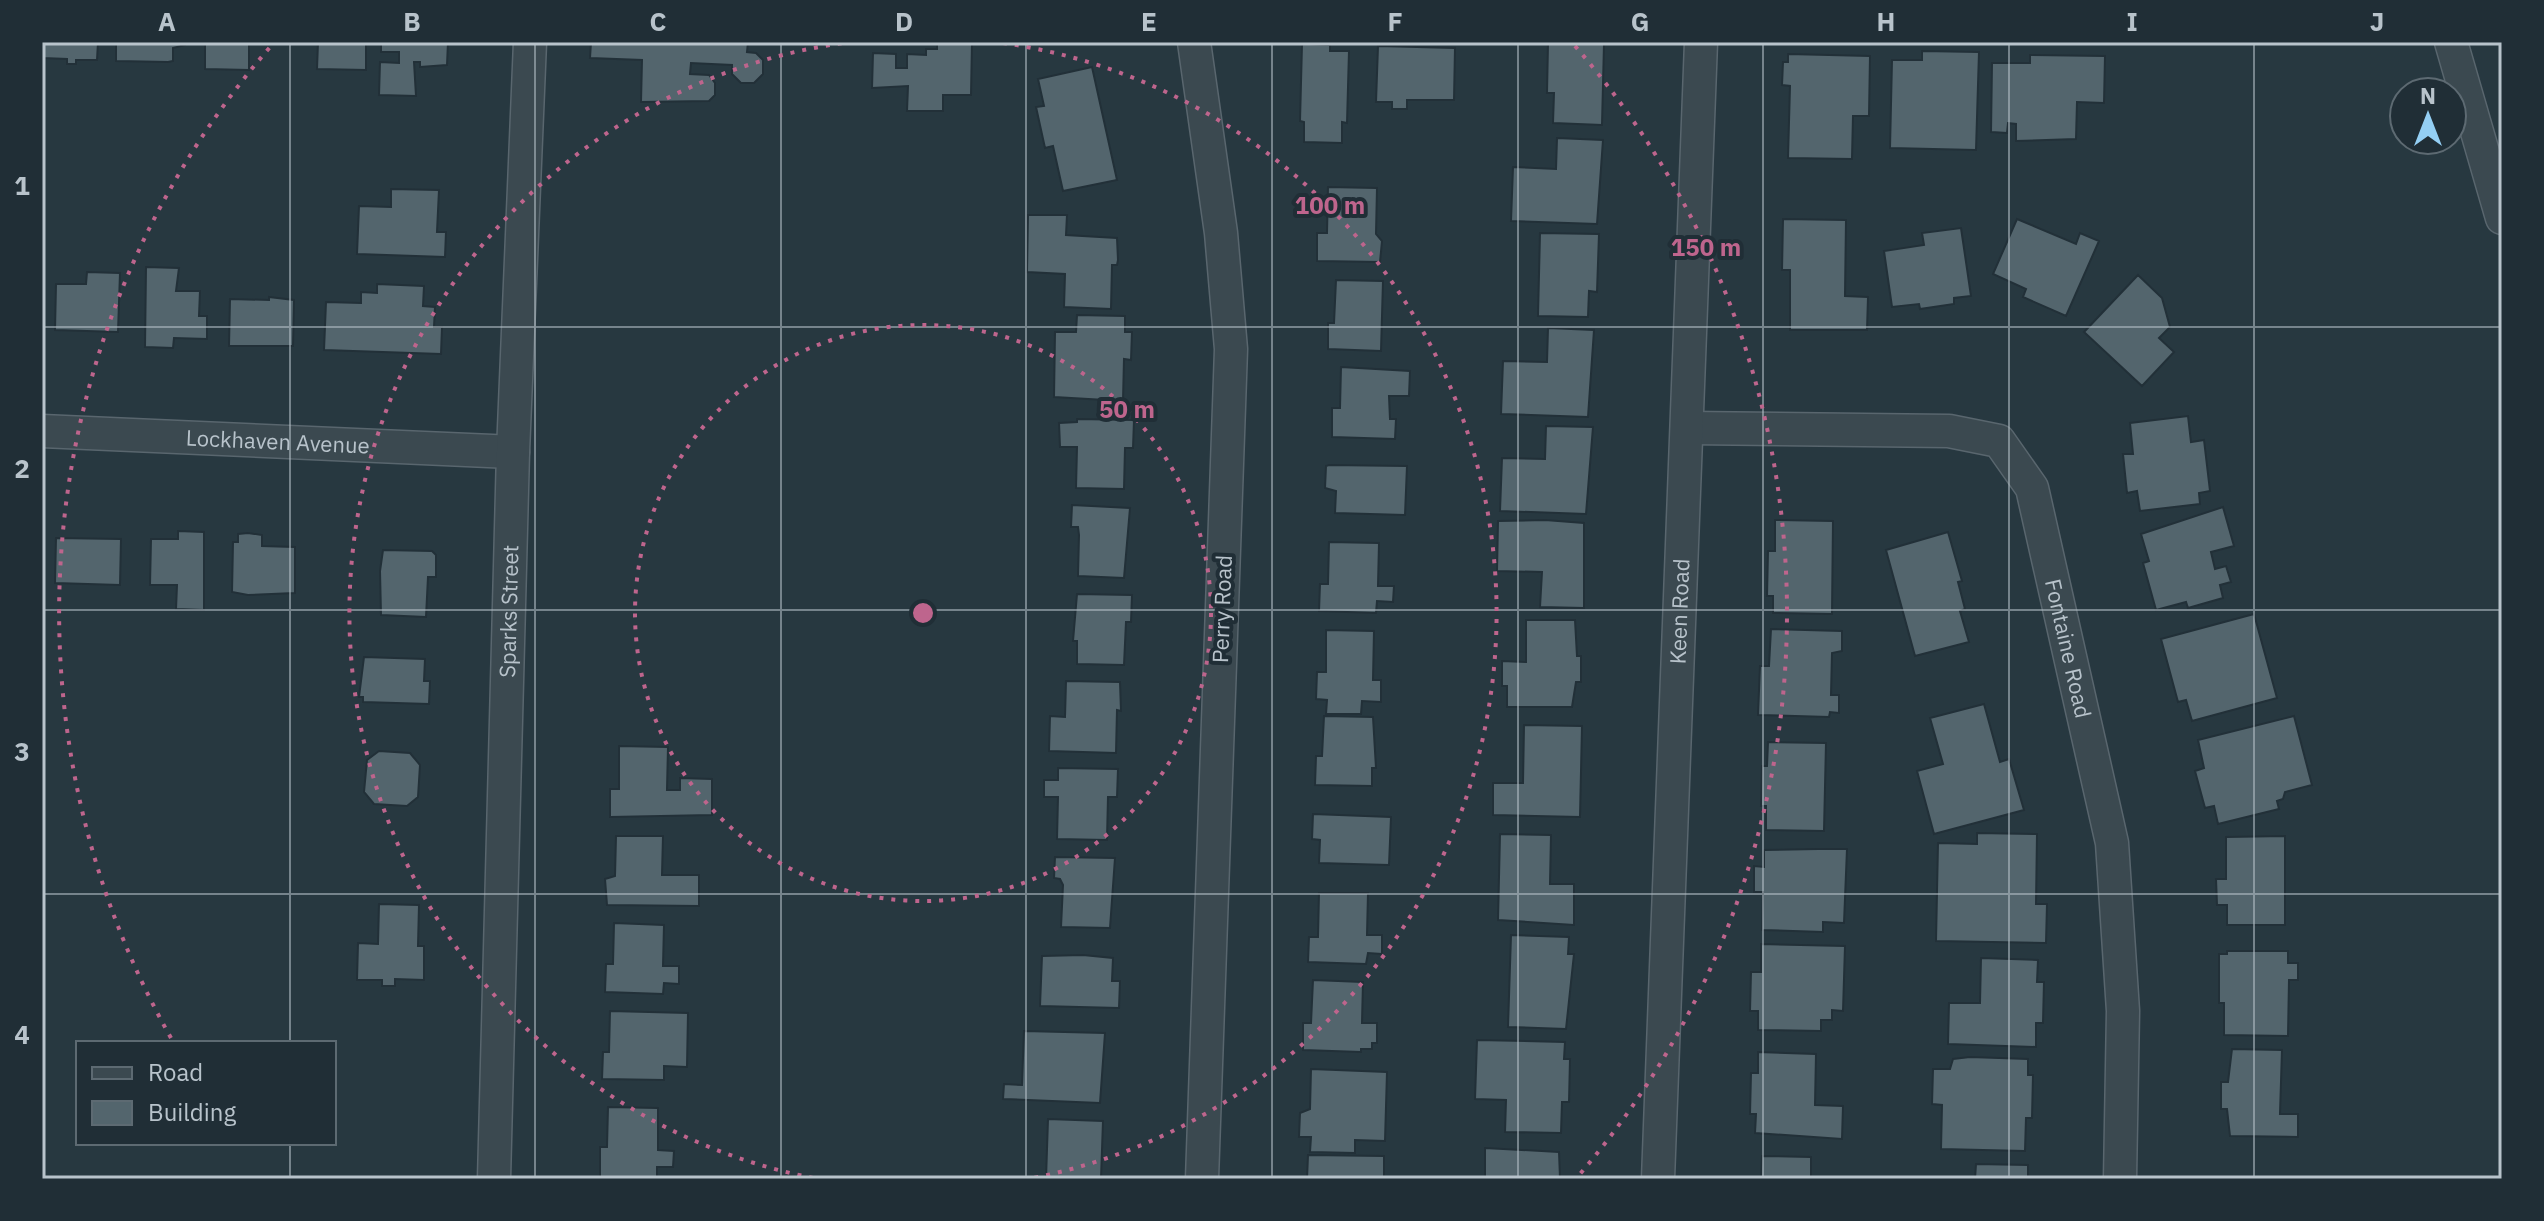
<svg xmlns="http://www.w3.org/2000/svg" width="2544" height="1221" viewBox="0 0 2544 1221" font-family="'IBM Plex Sans',sans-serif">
<rect width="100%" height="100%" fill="#273840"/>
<!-- building -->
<path fill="#53656d" stroke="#223038" stroke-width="2" d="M 42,42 L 98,42 L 97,60 L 76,60 L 76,64 L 67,64 L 67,59 L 42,58 Z
M 116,42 L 186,42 L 185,45 L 173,48 L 173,61 L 168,62 L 116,61 Z
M 205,42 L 249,42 L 249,70 L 205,69 Z
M 318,42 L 366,42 L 366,70 L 317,69 Z
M 381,42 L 448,42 L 447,65 L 420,67 L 420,62 L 414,62 L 416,96 L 379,95 L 380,62 L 399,63 L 399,52 L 381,52 Z
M 591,42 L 748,42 L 747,52 L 756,53 L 763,60 L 763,74 L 754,83 L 741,83 L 732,74 L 732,65 L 691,63 L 690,74 L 709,75 L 715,83 L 715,95 L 709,101 L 641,102 L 642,60 L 590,58 Z
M 937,42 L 972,42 L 971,95 L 943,95 L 943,111 L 907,111 L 908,86 L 872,88 L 873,53 L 896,54 L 896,68 L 907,68 L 907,54 L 926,55 L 926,49 L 937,49 Z
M 1548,43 L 1604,44 L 1602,125 L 1553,123 L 1554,93 L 1547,93 Z
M 1302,44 L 1330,45 L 1330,51 L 1349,51 L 1347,123 L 1342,122 L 1342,143 L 1304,142 L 1304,122 L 1300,121 Z
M 1378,46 L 1455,48 L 1454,100 L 1407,100 L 1407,109 L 1392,109 L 1392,102 L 1376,102 Z
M 1922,51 L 1979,52 L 1976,150 L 1890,148 L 1892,60 L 1922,60 Z
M 1788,54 L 1870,56 L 1869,116 L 1853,116 L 1852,159 L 1788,158 L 1790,86 L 1782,85 L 1783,62 L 1788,62 Z
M 2030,55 L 2105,56 L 2104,103 L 2077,102 L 2076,139 L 2016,141 L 2016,124 L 2008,123 L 2007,133 L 1991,132 L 1992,63 L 2030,63 Z
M 1092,67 L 1117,180 L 1063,191 L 1053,146 L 1045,148 L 1036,107 L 1044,106 L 1038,79 Z
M 1557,138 L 1603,140 L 1597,224 L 1511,221 L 1513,167 L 1556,169 Z
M 1328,187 L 1377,188 L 1376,234 L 1382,241 L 1380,262 L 1317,261 L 1317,233 L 1327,233 Z
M 391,189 L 439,190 L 437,232 L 446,232 L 445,257 L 357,254 L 359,206 L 391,207 Z
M 1028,215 L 1067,215 L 1066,235 L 1117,238 L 1118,260 L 1117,265 L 1112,265 L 1111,309 L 1064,307 L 1065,274 L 1027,272 Z
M 1783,219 L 1846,220 L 1845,296 L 1868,297 L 1867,330 L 1790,330 L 1790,270 L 1782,270 Z
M 2017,219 L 2076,244 L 2080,233 L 2099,241 L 2066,316 L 2023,297 L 2026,289 L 1993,274 Z
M 1961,228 L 1971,296 L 1954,298 L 1954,304 L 1920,309 L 1919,304 L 1892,307 L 1884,251 L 1924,245 L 1922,233 Z
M 1540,233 L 1599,234 L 1597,292 L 1589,291 L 1588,317 L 1538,316 Z
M 146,267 L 179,268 L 176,291 L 200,291 L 199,316 L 207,316 L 207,339 L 174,338 L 173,348 L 145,347 Z
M 87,272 L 120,273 L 118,332 L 55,330 L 56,284 L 86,284 Z
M 2138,275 L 2162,298 L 2170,327 L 2159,338 L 2174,352 L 2142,386 L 2084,332 Z
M 1336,280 L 1383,281 L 1381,351 L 1328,349 L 1328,323 L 1334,323 Z
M 377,284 L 424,286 L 423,306 L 435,307 L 434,327 L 442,327 L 441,354 L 324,350 L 326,302 L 361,303 L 361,292 L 377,293 Z
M 269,297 L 294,300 L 293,346 L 229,346 L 230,299 L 269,300 Z
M 1077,315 L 1125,316 L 1125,332 L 1132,332 L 1131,360 L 1124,359 L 1123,401 L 1054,397 L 1055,332 L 1076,332 Z
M 1548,328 L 1594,330 L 1588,417 L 1501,414 L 1503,361 L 1547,362 Z
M 1341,367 L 1410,371 L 1409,396 L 1389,396 L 1390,419 L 1396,419 L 1395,439 L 1332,437 L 1332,408 L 1340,408 Z
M 2188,416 L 2191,442 L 2204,440 L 2210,491 L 2199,493 L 2200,504 L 2140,511 L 2137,491 L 2127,493 L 2123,454 L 2133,454 L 2130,423 Z
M 1077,419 L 1134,420 L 1133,448 L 1125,448 L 1124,489 L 1076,488 L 1077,447 L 1060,447 L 1059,423 L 1077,422 Z
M 1546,426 L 1593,427 L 1586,514 L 1500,511 L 1502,458 L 1545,459 Z
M 1329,465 L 1407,466 L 1405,515 L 1335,513 L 1336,491 L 1325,488 L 1326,466 Z
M 1072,505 L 1130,508 L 1124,578 L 1078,576 L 1079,535 L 1078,527 L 1071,527 Z
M 2223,507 L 2234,546 L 2211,552 L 2215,569 L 2226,566 L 2231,582 L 2220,585 L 2223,598 L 2188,608 L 2186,602 L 2156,610 L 2143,563 L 2149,561 L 2141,534 Z
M 1545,520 L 1584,523 L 1584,608 L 1540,607 L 1542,572 L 1497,571 L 1498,521 Z
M 1775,520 L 1833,521 L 1832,614 L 1773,613 L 1773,596 L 1767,596 L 1768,551 L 1775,551 Z
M 178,531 L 204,532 L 204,610 L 176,609 L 177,585 L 150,585 L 151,539 L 178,539 Z
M 1948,532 L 1962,581 L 1958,582 L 1965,609 L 1960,611 L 1969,642 L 1915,656 L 1886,550 Z
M 248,533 L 262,535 L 262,546 L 295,547 L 295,593 L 248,595 L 232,592 L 233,542 L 238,542 L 238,534 Z
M 56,538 L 121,539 L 120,585 L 55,583 Z
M 1329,542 L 1379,543 L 1378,586 L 1394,586 L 1393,602 L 1377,601 L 1376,613 L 1319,611 L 1320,584 L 1328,584 Z
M 383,550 L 432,551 L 436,555 L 436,577 L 428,577 L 426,617 L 381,615 L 380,571 Z
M 1077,594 L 1132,595 L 1131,622 L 1126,622 L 1124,665 L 1077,664 L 1077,641 L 1073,641 Z
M 2254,614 L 2277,698 L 2192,721 L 2186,700 L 2178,702 L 2161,639 Z
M 1526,620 L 1575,620 L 1577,656 L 1581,656 L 1581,682 L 1576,682 L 1572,707 L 1507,707 L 1507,686 L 1502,686 L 1502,661 L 1526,662 Z
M 1771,629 L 1842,631 L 1842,651 L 1832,653 L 1831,695 L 1839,695 L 1839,713 L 1830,712 L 1829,717 L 1758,715 L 1760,666 L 1769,666 Z
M 1326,630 L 1374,631 L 1373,680 L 1381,680 L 1381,702 L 1362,701 L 1361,714 L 1326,714 L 1327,700 L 1316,699 L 1317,672 L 1326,672 Z
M 364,657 L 425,659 L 424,681 L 430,681 L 429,704 L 363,702 L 363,697 L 359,697 Z
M 1066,681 L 1120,682 L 1121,711 L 1117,710 L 1116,753 L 1049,751 L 1050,716 L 1065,717 Z
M 1984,704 L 2000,762 L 2009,759 L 2024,810 L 1934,834 L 1917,771 L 1943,764 L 1930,718 Z
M 1324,716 L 1373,717 L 1376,768 L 1372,768 L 1372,786 L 1315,785 L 1316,756 L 1322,756 Z
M 2294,716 L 2312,785 L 2285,792 L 2283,799 L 2277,801 L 2279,809 L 2218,824 L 2214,806 L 2205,808 L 2195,771 L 2204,768 L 2198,740 Z
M 1524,725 L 1582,726 L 1580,817 L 1493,815 L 1493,783 L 1523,783 Z
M 1768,742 L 1826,743 L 1824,831 L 1766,830 L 1766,806 L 1761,806 L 1762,766 L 1767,766 Z
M 619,746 L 668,747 L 667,790 L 680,790 L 680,778 L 712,779 L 712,815 L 610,817 L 610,789 L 619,789 Z
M 379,751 L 410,753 L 420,765 L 418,797 L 407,806 L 374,804 L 364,792 L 367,760 Z
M 1058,768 L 1118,769 L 1117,797 L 1108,797 L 1107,840 L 1057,839 L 1058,797 L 1044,797 L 1044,780 L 1058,780 Z
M 1313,814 L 1391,817 L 1389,865 L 1319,863 L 1320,840 L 1312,839 Z
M 1977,833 L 2037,834 L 2036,904 L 2047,904 L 2046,943 L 1936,941 L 1938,843 L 1977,844 Z
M 1500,834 L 1551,835 L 1550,884 L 1574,884 L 1574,925 L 1498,920 Z
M 616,836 L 663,836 L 662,875 L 699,875 L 699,906 L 607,905 L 605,879 L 615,876 Z
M 2285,836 L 2285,925 L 2227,925 L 2227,905 L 2217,905 L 2216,879 L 2226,879 L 2226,837 Z
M 1818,849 L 1847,849 L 1844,923 L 1823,922 L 1823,932 L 1762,930 L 1763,892 L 1754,892 L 1754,866 L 1764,867 L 1764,850 Z
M 1055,857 L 1115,858 L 1110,928 L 1061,927 L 1063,885 L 1060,879 L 1054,878 Z
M 1319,893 L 1368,893 L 1367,935 L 1382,935 L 1382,954 L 1368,953 L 1366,964 L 1308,962 L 1309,937 L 1318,937 Z
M 379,904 L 419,905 L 418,946 L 424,946 L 424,980 L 395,979 L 395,986 L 382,986 L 382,980 L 357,980 L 358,943 L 378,944 Z
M 614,923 L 664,925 L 663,966 L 679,966 L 679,984 L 664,983 L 663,994 L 605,992 L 606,964 L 613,964 Z
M 1511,935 L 1569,937 L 1568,954 L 1574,954 L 1566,1029 L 1508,1027 Z
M 1761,944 L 1845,946 L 1843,1011 L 1832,1010 L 1832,1020 L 1821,1020 L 1821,1031 L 1758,1030 L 1758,1011 L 1750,1011 L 1751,972 L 1761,972 Z
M 2227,951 L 2288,951 L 2288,963 L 2298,963 L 2298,980 L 2289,980 L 2288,1036 L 2224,1035 L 2224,1003 L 2219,1003 L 2219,954 L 2227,954 Z
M 1083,955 L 1113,958 L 1112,981 L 1120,981 L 1119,1008 L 1040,1006 L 1042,956 Z
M 1981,958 L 2038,960 L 2037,982 L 2044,982 L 2043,1023 L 2036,1023 L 2036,1047 L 1948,1044 L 1949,1003 L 1980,1003 Z
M 1313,980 L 1363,982 L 1362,1023 L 1377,1023 L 1377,1043 L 1372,1043 L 1372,1049 L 1361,1049 L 1361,1052 L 1303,1050 L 1303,1023 L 1311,1023 Z
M 610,1011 L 688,1013 L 687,1067 L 664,1066 L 664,1080 L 602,1079 L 603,1052 L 609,1052 Z
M 1024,1031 L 1105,1033 L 1100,1103 L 1003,1099 L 1004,1084 L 1022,1085 Z
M 1477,1040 L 1565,1042 L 1564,1059 L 1570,1059 L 1569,1102 L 1562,1102 L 1561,1133 L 1505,1132 L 1506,1100 L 1475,1099 Z
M 2232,1049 L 2282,1050 L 2280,1114 L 2298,1114 L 2298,1137 L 2230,1136 L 2227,1109 L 2221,1109 L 2221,1082 L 2228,1082 Z
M 1758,1052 L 1816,1054 L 1815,1105 L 1843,1106 L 1842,1139 L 1755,1133 L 1756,1114 L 1750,1114 L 1751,1073 L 1758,1073 Z
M 1970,1057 L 2028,1059 L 2028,1075 L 2033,1075 L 2032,1118 L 2026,1118 L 2025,1151 L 1941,1149 L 1942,1105 L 1932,1104 L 1933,1069 L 1950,1069 L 1953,1059 Z
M 1311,1069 L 1387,1072 L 1385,1141 L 1355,1140 L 1355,1153 L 1310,1152 L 1311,1137 L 1299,1137 L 1300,1113 L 1310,1109 Z
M 608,1107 L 658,1108 L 658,1150 L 674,1151 L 673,1167 L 657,1167 L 657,1178 L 600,1177 L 600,1147 L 607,1147 Z
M 1048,1119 L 1103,1121 L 1101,1179 L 1046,1179 Z
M 1485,1148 L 1559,1152 L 1560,1178 L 1566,1179 L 1485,1179 Z
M 1308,1155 L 1384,1156 L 1384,1179 L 1307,1179 Z
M 1762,1156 L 1811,1157 L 1811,1179 L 1761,1179 Z
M 1976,1164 L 2028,1165 L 2028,1179 L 1975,1179 Z"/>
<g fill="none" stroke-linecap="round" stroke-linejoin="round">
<defs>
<g id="minor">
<path d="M 1194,42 L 1221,233 L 1231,349 L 1202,1179"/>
<path d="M 2451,42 L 2502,218"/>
<path id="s1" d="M 1688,428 L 1949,431 L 1999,441 L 2032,488 L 2112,843 L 2123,1011 L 2120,1179"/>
<path id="s2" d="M 42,431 L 513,452"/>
<path id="s3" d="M 494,1179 L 513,452 L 530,42"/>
<path id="s4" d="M 1658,1179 L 1701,42"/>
</g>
</defs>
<!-- minor casing -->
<use href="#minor" stroke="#59666e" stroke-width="35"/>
<!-- minor -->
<use href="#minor" stroke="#3b4950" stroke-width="32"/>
</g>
<!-- grid -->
<path fill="none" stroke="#b8c3cb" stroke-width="2" stroke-opacity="0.55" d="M 290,42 L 290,1043M 535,42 L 535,1179M 781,42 L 781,1179M 1026,42 L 1026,1179M 1272,42 L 1272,1179M 1518,42 L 1518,1179M 1763,42 L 1763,1179M 2009,42 L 2009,1179M 2254,42 L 2254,1179M 42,327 L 2502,327M 42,610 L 2502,610M 42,894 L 2502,894M 290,1143 L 290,1179"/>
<!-- distance rings -->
<g fill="none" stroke="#be658d" stroke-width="4" stroke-dasharray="4 8">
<circle cx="923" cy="613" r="288"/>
<path d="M813 1178A576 576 0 0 1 843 43M1003 43A576 576 0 0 1 1033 1178"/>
<path d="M171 1038A864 864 0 0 1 271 46M1575 46A864 864 0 0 1 1580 1174"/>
</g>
<g text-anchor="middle" stroke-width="8" stroke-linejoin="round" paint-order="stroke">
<!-- street labels -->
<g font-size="22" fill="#b8c3cb" stroke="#202e36">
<text dy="8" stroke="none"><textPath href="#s2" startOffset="236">Lockhaven Avenue</textPath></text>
<text transform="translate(1222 609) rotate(-88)" y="8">Perry Road</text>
<text dy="8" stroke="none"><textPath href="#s3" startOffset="568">Sparks Street</textPath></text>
<text dy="8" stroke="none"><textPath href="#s4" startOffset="568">Keen Road</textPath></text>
<text dy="8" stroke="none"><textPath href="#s1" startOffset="534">Fontaine Road</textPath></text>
</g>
</g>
<circle cx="923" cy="613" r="12" fill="#be658d" stroke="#202e36" stroke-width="4"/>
<g font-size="24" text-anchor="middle" font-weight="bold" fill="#be658d" stroke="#202e36" stroke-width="8" stroke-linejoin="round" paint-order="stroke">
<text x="1330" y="214">100 m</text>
<text x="1706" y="256">150 m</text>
<text x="1127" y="418">50 m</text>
</g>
<!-- border -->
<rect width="2544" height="1221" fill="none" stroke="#202e36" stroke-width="88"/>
<!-- legend -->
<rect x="76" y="1041" width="260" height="104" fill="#202e36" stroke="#5d6a72" stroke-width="2"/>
<rect x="92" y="1067" width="40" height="12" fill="#3b4950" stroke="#5d6a72" stroke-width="2"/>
<text x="148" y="1081" font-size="24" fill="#b8c3cb">Road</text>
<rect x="92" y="1101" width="40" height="24" fill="#53656d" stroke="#5d6a72" stroke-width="2"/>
<text x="148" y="1121" font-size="24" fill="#b8c3cb">Building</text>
<!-- north arrow -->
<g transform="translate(2428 116)"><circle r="38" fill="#202e36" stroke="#5d6a72" stroke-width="2"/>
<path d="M0-6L14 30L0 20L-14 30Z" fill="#94cff4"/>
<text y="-12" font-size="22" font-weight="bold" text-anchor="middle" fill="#b8c3cb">N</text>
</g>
<rect x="44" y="44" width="2456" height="1133" fill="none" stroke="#b8c3cb" stroke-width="3"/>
<g font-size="26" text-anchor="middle" font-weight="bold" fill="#b8c3cb">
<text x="167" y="31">A</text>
<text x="412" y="31">B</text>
<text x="658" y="31">C</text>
<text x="904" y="31">D</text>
<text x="1149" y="31">E</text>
<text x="1395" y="31">F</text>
<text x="1640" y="31">G</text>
<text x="1886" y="31">H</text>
<text x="2132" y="31">I</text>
<text x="2377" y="31">J</text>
<text x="22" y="195">1</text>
<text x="22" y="478">2</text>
<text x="22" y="761">3</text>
<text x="22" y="1044">4</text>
</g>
</svg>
